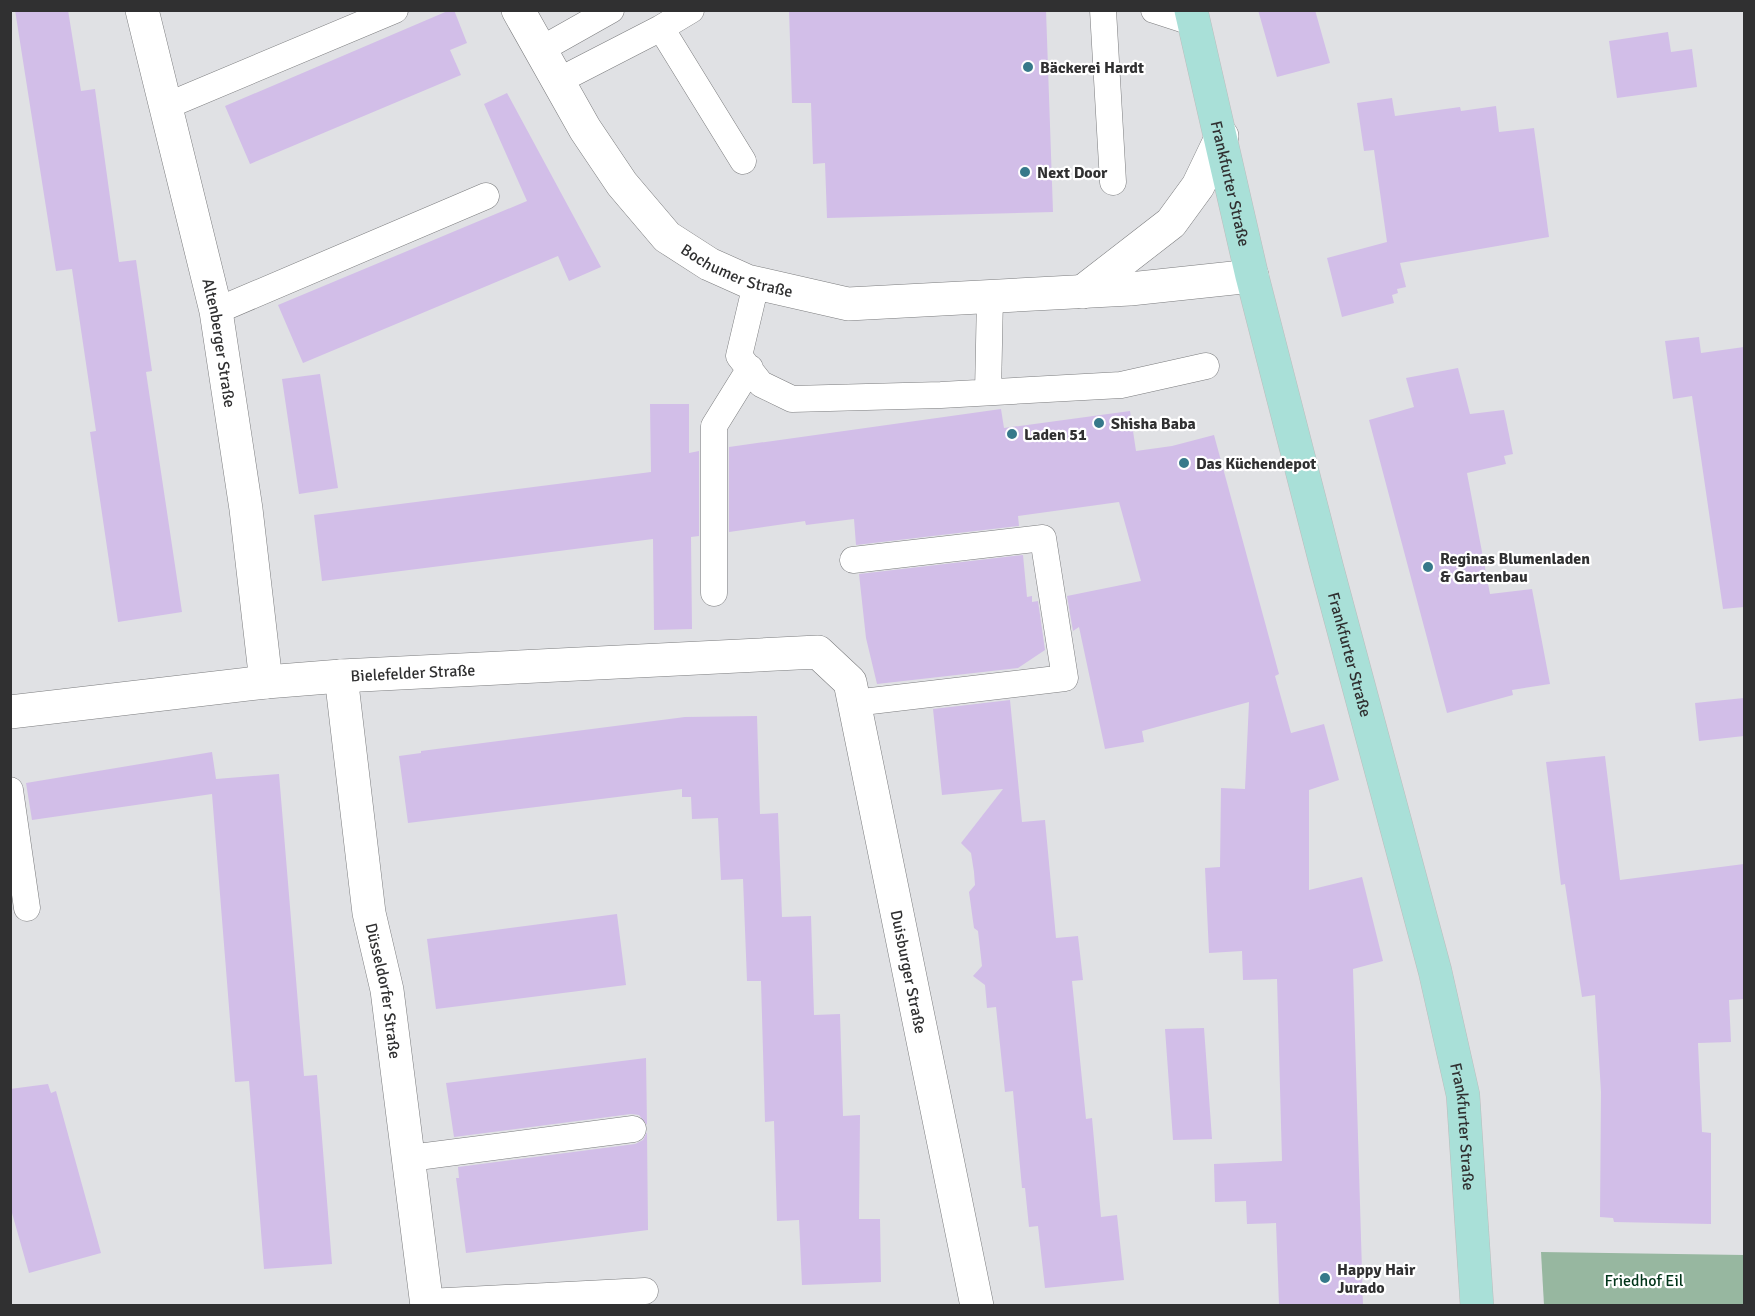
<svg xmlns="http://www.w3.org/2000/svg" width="1755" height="1316" viewBox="0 0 1755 1316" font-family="Signika,sans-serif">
<rect width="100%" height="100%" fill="#e0e1e4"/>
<!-- green -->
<path fill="#97b7a0" d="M 1541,1252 L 1744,1255 L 1744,1305 L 1544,1305 Z"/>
<!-- building -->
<path fill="#d2bee8" d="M 15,10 L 68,10 L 81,91 L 95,89 L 119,262 L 136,260 L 152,371 L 146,372 L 182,612 L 118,622 L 90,432 L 96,431 L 72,269 L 56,271 Z
M 450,10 L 454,10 L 467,43 L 450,50 L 461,75 L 250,164 L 225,106 Z
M 789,10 L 1046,10 L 1053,212 L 827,218 L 825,163 L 813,164 L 811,103 L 792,103 Z
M 1258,10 L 1315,10 L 1330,63 L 1277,77 Z
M 1668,32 L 1671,52 L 1692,49 L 1697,87 L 1617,98 L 1609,41 Z
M 507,93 L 601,267 L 569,281 L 558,256 L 303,363 L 278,305 L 527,201 L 484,104 Z
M 1392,98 L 1395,116 L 1460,107 L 1461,111 L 1496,106 L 1499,132 L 1534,128 L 1549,237 L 1400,263 L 1406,287 L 1397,289 L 1398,293 L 1392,295 L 1394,303 L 1342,317 L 1327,258 L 1387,242 L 1374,150 L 1364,151 L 1357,103 Z
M 1699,337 L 1701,353 L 1744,347 L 1744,607 L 1723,609 L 1692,396 L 1673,399 L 1665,341 Z
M 1458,368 L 1470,414 L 1504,410 L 1513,454 L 1504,456 L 1506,464 L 1467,473 L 1490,594 L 1532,589 L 1550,684 L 1512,690 L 1513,695 L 1447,713 L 1369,420 L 1414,407 L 1406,378 Z
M 320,374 L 338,488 L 299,494 L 282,379 Z
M 650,404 L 689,404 L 689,453 L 699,451 L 699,536 L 691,537 L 692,629 L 654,630 L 653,539 L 322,581 L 314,515 L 651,472 Z
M 1001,409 L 1004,428 L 1130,411 L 1136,451 L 1172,446 L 1214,435 L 1279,674 L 1275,676 L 1291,733 L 1324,724 L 1339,780 L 1309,790 L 1309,890 L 1362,877 L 1383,961 L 1353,969 L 1363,1305 L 1279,1305 L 1276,1223 L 1247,1224 L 1246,1201 L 1215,1202 L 1214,1164 L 1282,1161 L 1277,979 L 1243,980 L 1242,951 L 1209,953 L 1205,868 L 1220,867 L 1221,788 L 1245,789 L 1249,702 L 1142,731 L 1144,742 L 1105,749 L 1079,627 L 1073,631 L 1067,596 L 1141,581 L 1119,502 L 1018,516 L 1019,526 L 856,545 L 854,519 L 806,525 L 805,521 L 729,532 L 729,447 Z
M 1023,555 L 1027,597 L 1032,596 L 1032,602 L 1038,601 L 1045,650 L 1018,668 L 877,684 L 866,638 L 859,574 Z
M 1744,698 L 1744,736 L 1699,741 L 1695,703 Z
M 1010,700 L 1022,822 L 1045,820 L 1056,938 L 1078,936 L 1083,980 L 1072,981 L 1086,1119 L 1092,1118 L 1101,1217 L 1117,1215 L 1124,1280 L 1045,1288 L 1038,1226 L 1029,1227 L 1025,1188 L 1022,1188 L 1013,1091 L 1005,1092 L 996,1007 L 987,1008 L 985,985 L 973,976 L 982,966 L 978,931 L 974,928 L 969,892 L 975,885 L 974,872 L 971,853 L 961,843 L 1003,789 L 942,795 L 933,709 Z
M 757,716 L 760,814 L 778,813 L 782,917 L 811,916 L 814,1015 L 840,1014 L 843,1116 L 860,1115 L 859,1219 L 880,1219 L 881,1282 L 802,1285 L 799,1220 L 777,1221 L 774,1121 L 765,1122 L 761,981 L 747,981 L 743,879 L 721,880 L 718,818 L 692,819 L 691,797 L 682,797 L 682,789 L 408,823 L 399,756 L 421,753 L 421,751 L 685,717 Z
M 212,752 L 216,779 L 279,774 L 304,1076 L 317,1075 L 332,1264 L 264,1269 L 249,1081 L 235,1082 L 212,794 L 32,820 L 26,783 Z
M 1605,756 L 1620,880 L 1744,864 L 1744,999 L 1729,1000 L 1731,1042 L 1698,1043 L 1702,1132 L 1711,1133 L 1711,1224 L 1614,1222 L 1613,1218 L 1600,1217 L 1601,1092 L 1595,995 L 1582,997 L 1565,884 L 1561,885 L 1546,762 Z
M 617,914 L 626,985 L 436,1009 L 427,939 Z
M 1204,1028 L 1212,1139 L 1173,1140 L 1165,1029 Z
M 646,1058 L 647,1125 L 639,1115 L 631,1114 L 454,1137 L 446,1083 Z
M 48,1084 L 51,1093 L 56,1091 L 101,1253 L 29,1273 L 10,1206 L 10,1089 Z
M 647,1132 L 648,1230 L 466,1253 L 456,1178 L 459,1178 L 458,1167 L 635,1144 L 643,1140 Z"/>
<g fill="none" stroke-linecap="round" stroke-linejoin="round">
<defs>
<path id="service" d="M 1103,10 L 1113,182
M 1154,10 L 1194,23
M 661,28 L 691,10
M 540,50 L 611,10
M 558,81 L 661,28 L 743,161
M 164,107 L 395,10
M 756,284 L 739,356 L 761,384 L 792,399 L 941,395 L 1121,385 L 1206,366
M 216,311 L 486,196
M 988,392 L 990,297
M 853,560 L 1043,538 L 1065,678 L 854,703
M 714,593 L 714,426 L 750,368
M 10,790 L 27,908
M 410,1158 L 633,1129
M 427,1302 L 645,1291"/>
<g id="minor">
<path id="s1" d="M 142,10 L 216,311 L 246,509 L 266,682"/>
<path id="s2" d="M 518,10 L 585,129 L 622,184 L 667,237 L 709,264 L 747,281 L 848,304 L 1130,289 L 1252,276"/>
<path d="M 1082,292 L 1171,223 L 1198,186 L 1222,136"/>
<path id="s3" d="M 341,676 L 369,913 L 387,990 L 427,1306"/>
<path id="s4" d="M 10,712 L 266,682 L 341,676 L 818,652 L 850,682 L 977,1306"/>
</g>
<g id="primary">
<path id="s5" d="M 1191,10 L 1252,276 L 1327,568 L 1435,971 L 1463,1095 L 1477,1306"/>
</g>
</defs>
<!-- service casing -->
<use href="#service" stroke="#7b7c7e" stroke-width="27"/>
<!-- minor casing -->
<use href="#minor" stroke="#7b7c7e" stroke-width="34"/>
<!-- primary casing -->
<use href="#primary" stroke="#bdbdbd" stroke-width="34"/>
<!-- service -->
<use href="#service" stroke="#fff" stroke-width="26"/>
<!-- minor -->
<use href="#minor" stroke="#fff" stroke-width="33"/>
<!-- primary -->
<use href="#primary" stroke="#a9e0d8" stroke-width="33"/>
</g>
<!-- markers -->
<g fill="#36798a" stroke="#fff" stroke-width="2">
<circle cx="1028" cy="67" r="6"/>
<circle cx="1025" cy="172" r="6"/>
<circle cx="1099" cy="423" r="6"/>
<circle cx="1012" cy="434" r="6"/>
<circle cx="1184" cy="463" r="6"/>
<circle cx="1428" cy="567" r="6"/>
<circle cx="1325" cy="1278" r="6"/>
</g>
<g text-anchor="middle" stroke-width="4.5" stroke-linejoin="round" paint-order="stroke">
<!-- poi labels -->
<g font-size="16" font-weight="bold" fill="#303031" stroke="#fff" text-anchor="start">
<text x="1040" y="73">Bäckerei Hardt</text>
<text x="1037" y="178">Next Door</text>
<text x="1111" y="429">Shisha Baba</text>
<text x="1024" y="440">Laden 51</text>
<text x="1196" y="469">Das Küchendepot</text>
<text x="1440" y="564">Reginas Blumenladen<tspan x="1440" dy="18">&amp; Gartenbau</tspan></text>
<text x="1337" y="1275">Happy Hair<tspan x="1337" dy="18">Jurado</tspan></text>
</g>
<!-- street labels -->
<g font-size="16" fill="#303031" stroke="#fff">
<text dy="6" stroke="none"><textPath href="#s5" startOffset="178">Frankfurter Straße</textPath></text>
<text dy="6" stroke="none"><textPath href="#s2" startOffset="351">Bochumer Straße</textPath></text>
<text dy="6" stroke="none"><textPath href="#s1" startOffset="342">Altenberger Straße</textPath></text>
<text dy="6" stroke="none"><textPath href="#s5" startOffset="664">Frankfurter Straße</textPath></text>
<text dy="6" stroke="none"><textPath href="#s4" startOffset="405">Bielefelder Straße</textPath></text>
<text dy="6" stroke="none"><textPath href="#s4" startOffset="1150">Duisburger Straße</textPath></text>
<text dy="6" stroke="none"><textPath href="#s3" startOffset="318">Düsseldorfer Straße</textPath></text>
<text dy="6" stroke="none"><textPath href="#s5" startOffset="1150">Frankfurter Straße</textPath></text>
</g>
<!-- park labels -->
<g font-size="16" fill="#003419" stroke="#fff">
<text x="1644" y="1286">Friedhof Eil</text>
</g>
</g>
<!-- border -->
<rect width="1755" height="1316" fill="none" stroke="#303031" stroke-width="24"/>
</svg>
